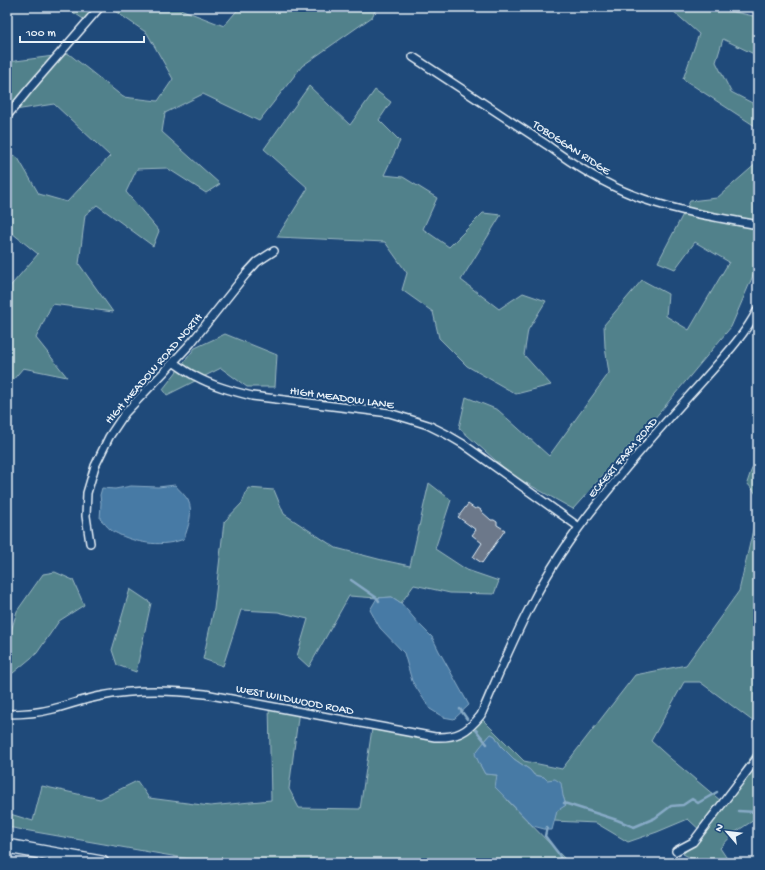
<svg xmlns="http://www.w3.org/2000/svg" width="765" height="870" viewBox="0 0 765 870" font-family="'Gochi Hand',sans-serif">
<rect width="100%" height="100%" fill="#1f4a7a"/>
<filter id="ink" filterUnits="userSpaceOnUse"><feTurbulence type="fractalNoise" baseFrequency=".025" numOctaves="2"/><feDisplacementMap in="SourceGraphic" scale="8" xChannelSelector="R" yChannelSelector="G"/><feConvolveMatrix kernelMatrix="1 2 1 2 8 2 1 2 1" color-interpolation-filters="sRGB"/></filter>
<g filter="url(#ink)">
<!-- green -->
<path fill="#51818b" stroke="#9cb9c2" d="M 65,7 L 99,7 L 88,22 Z
M 109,7 L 175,7 L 224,26 L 240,7 L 377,7 L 372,17 L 302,66 L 259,121 L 203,94 L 165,113 L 162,132 L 220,184 L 206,193 L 167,168 L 137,169 L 126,192 L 159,231 L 153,246 L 97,205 L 85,215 L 79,264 L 113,312 L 52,304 L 36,338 L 67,377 L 23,368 L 7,387 L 7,290 L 38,254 L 7,229 L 7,152 L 18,158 L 39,194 L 67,202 L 110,156 L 54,104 L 15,110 L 7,107 L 7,61 L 8,62 L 69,54 L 123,97 L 158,101 L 173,79 L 147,33 Z
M 664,7 L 712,7 L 758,17 L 758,56 L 723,39 L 716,62 L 731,92 L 758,106 L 758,128 L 683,79 L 699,34 L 673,11 Z
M 309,86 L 350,125 L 375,90 L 391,102 L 379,120 L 400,141 L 384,175 L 403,177 L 437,198 L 423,229 L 449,247 L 483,213 L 501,215 L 461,280 L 499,309 L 523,293 L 546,301 L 528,330 L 524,355 L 551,385 L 516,394 L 467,366 L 439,338 L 433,312 L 402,290 L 407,273 L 385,242 L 277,237 L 308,188 L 264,149 Z
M 758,162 L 758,264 L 731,327 L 660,412 L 573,509 L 512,475 L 459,428 L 466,397 L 498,410 L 549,456 L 609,373 L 605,347 L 604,325 L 642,280 L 668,294 L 666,316 L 689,330 L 729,262 L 695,242 L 675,269 L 658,262 L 690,201 L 717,198 Z
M 225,334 L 277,355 L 275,387 L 247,387 L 221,368 L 167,395 L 163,389 L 195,348 Z
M 758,457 L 758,496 L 747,483 L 751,471 Z
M 429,483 L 451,500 L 435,549 L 467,570 L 499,581 L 494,594 L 450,593 L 414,585 L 401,603 L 392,597 L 377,598 L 349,596 L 309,667 L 297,656 L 308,619 L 278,612 L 241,610 L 223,666 L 203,659 L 214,609 L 224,522 L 242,503 L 248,488 L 274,490 L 284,514 L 336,548 L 382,560 L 410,566 Z
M 758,508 L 758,725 L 700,682 L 684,682 L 651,741 L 671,759 L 721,801 L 758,747 L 758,824 L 754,820 L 734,833 L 720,848 L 730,863 L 701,863 L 683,854 L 704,834 L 688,819 L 657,832 L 628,842 L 596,823 L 554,821 L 557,810 L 566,805 L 563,796 L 544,777 L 534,775 L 530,770 L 514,759 L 501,746 L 495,736 L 491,734 L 485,741 L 479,763 L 485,774 L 497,775 L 508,801 L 569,863 L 212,863 L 7,827 L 7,813 L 33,821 L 42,786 L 100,799 L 137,781 L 149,798 L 210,806 L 271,800 L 269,704 L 299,710 L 289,789 L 299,808 L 360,809 L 373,722 L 452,736 L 479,716 L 524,761 L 562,769 L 635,675 L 686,665 L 739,591 Z
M 55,572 L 73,580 L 84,605 L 59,621 L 37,653 L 7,678 L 7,645 L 17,611 L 43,574 Z
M 130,589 L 151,603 L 136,672 L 117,665 L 112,650 Z"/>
<!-- water -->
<path fill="#477aa5" stroke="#87aac6" d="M 175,485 C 179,490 185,495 188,500 C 194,512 188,527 184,539 C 163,547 140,544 120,535 C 117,533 113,532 111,530 C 107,527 104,522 100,519 L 101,503 L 100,495 L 102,488 L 115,489 L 131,486 L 158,487 Z
M 392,597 L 401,603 L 419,624 L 432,637 L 439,651 L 469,705 L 454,719 L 443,717 L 430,709 L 412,681 L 404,653 L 380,628 L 370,610 L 377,598 Z
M 491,734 L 495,736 L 501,746 L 514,759 L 530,770 L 534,775 L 544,777 L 547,780 L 555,779 L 561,783 L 563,796 L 566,805 L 557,811 L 552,830 L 548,830 L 533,826 L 495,787 L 497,775 L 485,774 L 479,763 L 475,754 L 480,747 Z"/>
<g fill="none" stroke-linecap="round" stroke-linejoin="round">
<!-- stream -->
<path stroke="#87aac6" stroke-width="2.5" d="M 351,580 L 377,598 L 379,601
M 460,709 L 467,719
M 476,730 L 487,744
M 564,803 L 617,820 L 634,827 L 655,818 L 671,806 L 683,805 L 692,799 L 698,803 L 717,792
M 738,811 L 756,812 L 758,811
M 547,827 L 545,836 L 558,853 L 563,863"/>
</g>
<!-- building -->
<path fill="#6c788a" stroke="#e8f1f8" d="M 468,504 L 475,509 L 478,508 L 481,510 L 482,512 L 491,520 L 494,520 L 497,522 L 497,525 L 505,530 L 482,563 L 473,557 L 482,543 L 472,535 L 476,530 L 458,517 Z"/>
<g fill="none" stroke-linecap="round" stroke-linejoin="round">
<defs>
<path id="street" d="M 413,57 L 547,145 C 574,165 602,183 633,195 C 673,211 716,217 758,225
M 7,116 L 30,88 L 100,7
M 173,362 C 180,367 187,372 195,376 C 213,386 232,391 252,396 L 389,413 L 409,419 L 428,425 L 446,434 L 463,444 L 579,527
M 90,543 L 86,516 L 87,493 L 95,466 L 109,437 L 125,413 L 166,370 L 191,343 L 246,274 L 257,262 L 274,251
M 7,714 C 22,714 38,713 53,709 C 69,705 84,699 101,696 C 135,689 170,690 205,694 L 435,737 C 456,738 468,732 481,715 C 497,678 512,641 531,605 C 552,563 580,524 610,488 C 638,452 668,419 699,385 C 720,361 743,338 758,309
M 676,851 L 693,842 L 758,757"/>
<path id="highway" d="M 7,846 L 102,863"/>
</defs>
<!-- street casing -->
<use href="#street" stroke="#e8f1f8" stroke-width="10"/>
<!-- highway casing -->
<use href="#highway" stroke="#e8f1f8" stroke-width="16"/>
<!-- street -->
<use href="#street" stroke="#1f4a7a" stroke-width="7"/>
<!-- highway -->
<use href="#highway" stroke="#1f4a7a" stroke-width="13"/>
</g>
</g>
<g text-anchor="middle" stroke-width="4" stroke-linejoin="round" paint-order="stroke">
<!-- street labels -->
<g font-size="12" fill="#e8f1f8" stroke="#1f4a7a">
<text transform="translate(572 147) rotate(33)" y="4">TOBOGGAN RIDGE</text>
<text transform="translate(153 368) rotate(-49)" y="4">HIGH MEADOW ROAD NORTH</text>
<text transform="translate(342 397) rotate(8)" y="4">HIGH MEADOW LANE</text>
<text transform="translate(622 457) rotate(-50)" y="4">ECKERT FARM ROAD</text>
<text transform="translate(295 699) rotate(11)" y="4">WEST WILDWOOD ROAD</text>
</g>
</g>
<!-- margin -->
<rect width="765" height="870" fill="none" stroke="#1f4a7a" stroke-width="24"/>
<rect x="12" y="12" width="741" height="846" fill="none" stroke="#e8f1f8" stroke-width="1.5" filter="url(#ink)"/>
<!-- north arrow -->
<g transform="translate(727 832) rotate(298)" stroke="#1f4a7a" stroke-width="3" paint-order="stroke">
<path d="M0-3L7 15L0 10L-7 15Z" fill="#e8f1f8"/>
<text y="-6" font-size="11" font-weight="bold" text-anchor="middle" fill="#e8f1f8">N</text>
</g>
<!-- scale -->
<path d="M20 36v6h124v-6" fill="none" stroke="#e8f1f8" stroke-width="2"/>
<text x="26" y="36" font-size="12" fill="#e8f1f8" stroke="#1f4a7a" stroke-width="3" paint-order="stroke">100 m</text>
</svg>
